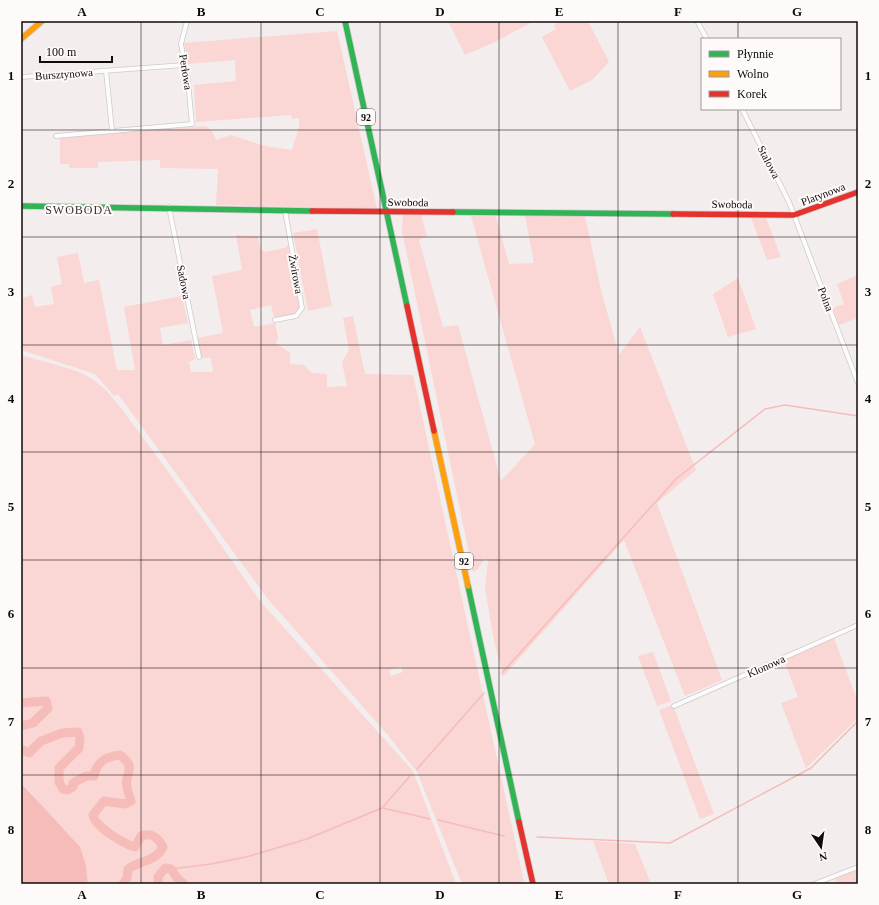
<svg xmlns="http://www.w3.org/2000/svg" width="879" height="905" viewBox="0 0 879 905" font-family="Georgia,serif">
<rect width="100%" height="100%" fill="#f3eded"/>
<!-- green -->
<path fill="#fad6d4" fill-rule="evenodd" d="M 448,21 L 534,21 L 493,43 L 465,55 Z
M 560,21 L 588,21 L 609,62 L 592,80 L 570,91 L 542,37 L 556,29 L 554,25 Z
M 337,31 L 377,209 L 216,205 L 218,169 L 160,168 L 160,160 L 98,162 L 98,168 L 69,168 L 69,164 L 60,164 L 60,138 L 206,126 L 213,132 L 216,140 L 231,135 L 265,146 L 292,150 L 299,127 L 299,118 L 292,119 L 291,115 L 196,122 L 194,85 L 236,81 L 235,60 L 188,64 L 184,43 Z
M 403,214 L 421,214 L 427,236 L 419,240 L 443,327 L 458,325 L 501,481 L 535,444 L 471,216 L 496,216 L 509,264 L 534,263 L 525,216 L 585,216 L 601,290 L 619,355 L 640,327 L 696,470 L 657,503 L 722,680 L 685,696 L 624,540 L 503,677 L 493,636 L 485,587 L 488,561 L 485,558 L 478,569 L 473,572 L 402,231 Z
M 751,218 L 766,218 L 781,257 L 767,260 Z
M 317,229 L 332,306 L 308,311 L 293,233 Z
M 236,235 L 258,236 L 260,248 L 265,252 L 285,248 L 288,245 L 300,310 L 298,313 L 274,318 L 271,305 L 250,310 L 254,327 L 275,323 L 278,337 L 276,343 L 290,353 L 290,364 L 304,365 L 312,373 L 327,374 L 327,387 L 347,386 L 342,362 L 349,350 L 343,318 L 353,316 L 365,374 L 413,375 L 524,882 L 519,884 L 462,884 L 417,772 L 387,734 L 267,598 L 118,394 L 114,396 L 95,374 L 21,350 L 21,293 L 22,298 L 32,295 L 35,307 L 54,304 L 51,287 L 62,284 L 57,257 L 78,253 L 84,283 L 99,280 L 117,370 L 135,370 L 124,307 L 182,296 L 188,323 L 160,328 L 163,345 L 191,340 L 195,359 L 189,362 L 191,372 L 213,372 L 211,358 L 201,358 L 197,338 L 223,333 L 212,276 L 242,270 ZM 401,666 L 403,672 L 391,676 L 389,671 Z
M 858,275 L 858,318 L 839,325 L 833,308 L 844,304 L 837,284 Z
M 738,278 L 756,329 L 728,337 L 713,294 Z
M 21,355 L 77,371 L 91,378 L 106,390 L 121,408 L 200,515 L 260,601 L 413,771 L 456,884 L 88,884 L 86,866 L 32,794 L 21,782 Z
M 834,638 L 858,702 L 858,718 L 806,768 L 781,703 L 798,697 L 784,660 Z
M 653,652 L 671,701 L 657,706 L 638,656 Z
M 673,705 L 714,814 L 700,819 L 659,710 Z
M 593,841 L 635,844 L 651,884 L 609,884 Z
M 858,869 L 858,884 L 837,884 L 835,878 Z"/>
<!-- water -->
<path fill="#f6bcb9" d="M 21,783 L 80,847 L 86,866 L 88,884 L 21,884 Z"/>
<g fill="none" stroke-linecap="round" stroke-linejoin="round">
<!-- stream -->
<path stroke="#f6bcb9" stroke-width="1.5" d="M 502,673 L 676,479 L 765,409 L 785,405 L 858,416
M 417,769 L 484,693
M 383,808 L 430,819
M 438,820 L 504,836
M 537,837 L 670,843 L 811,768 L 858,721
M 171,869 L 211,864 L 250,856 L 307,839 L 382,808 L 410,776"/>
<!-- river -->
<path stroke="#f6bcb9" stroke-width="9" d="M 21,703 L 46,701 L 48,708 L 33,723 L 21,726
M 21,749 L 29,753 L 41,741 L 62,733 L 78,732 L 80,738 L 79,748 L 59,768 L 59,782 L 63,789 L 68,790 L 73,787 L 73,783 L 86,776 L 94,776 C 97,761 106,757 120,755 C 132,764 130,767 127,779 C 125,785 129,795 131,801 L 125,804 L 104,801 L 93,815 C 95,827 124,844 135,847 L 141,836 C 152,832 158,838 163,847 C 156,862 140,860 128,869 L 127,878 L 123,884
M 158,884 L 158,877 L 165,868 L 171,869 L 177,878 L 184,884"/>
<defs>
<path id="street" d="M 697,21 L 707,39
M 106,71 L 112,130
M 21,77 L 184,65
M 742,109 L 789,202 L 858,383
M 56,136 L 192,124 L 188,82 L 181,44 L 187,21
M 169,207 L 199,357
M 275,320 L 296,316 L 302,308 L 285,210
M 674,706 L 858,625
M 814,884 L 858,867"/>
<path id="fast" d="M 345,21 L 407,306
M 21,206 L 312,211
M 453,212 L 673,214
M 468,586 L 519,822"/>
<path id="slow" d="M 21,39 L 42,21
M 434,431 L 468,586"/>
<path id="jam" d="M 312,211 L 453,212
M 673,214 L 794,215 L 858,192
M 407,306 L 434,431
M 519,822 L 533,884"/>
</defs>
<!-- street casing -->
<use href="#street" stroke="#cfcaca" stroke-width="5.5"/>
<!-- fast casing -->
<use href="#fast" stroke="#cfcaca" stroke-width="7"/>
<!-- slow casing -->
<use href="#slow" stroke="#cfcaca" stroke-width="7"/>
<!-- jam casing -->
<use href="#jam" stroke="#cfcaca" stroke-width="7"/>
<!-- street -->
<use href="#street" stroke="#fdfcfc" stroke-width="4"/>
<!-- fast -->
<use href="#fast" stroke="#30b455" stroke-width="5.5"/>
<!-- slow -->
<use href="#slow" stroke="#ff9f0a" stroke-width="5.5"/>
<!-- jam -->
<use href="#jam" stroke="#e5322d" stroke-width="5.5"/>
</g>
<!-- grid -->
<path fill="none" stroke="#0e0b0a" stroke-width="1" stroke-opacity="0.55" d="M 141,21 L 141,884M 261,21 L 261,884M 380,21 L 380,884M 499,21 L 499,884M 618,21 L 618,884M 738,21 L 738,39M 738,109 L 738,884M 21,130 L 858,130M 21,237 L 858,237M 21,345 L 858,345M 21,452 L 858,452M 21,560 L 858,560M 21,668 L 858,668M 21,775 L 858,775"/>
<g text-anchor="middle" stroke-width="4" stroke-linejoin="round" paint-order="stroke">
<!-- shield labels -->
<g fill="#fefaf9" stroke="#565352" stroke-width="1">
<rect x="357" y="109" width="18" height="16" rx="3"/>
<rect x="455" y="553" width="18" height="16" rx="3"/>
</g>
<g font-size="10" font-weight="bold" fill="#0e0b0a">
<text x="366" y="121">92</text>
<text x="464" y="565">92</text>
</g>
<!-- street labels -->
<g font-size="11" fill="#0e0b0a" stroke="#fefaf9">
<text transform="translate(186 72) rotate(81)" y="4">Perłowa</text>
<text transform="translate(64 74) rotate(-4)" y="4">Bursztynowa</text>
<text transform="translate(769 162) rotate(62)" y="4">Stalowa</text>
<text transform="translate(823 194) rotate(-21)" y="4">Platynowa</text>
<text transform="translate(408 202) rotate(1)" y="4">Swoboda</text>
<text transform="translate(732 204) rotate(1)" y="4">Swoboda</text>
<text transform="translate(296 274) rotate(80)" y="4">Żwirowa</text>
<text transform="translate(184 282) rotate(79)" y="4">Sadowa</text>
<text transform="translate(826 299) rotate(69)" y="4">Polna</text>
<text transform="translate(766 666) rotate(-24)" y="4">Klonowa</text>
</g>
<!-- neighbourhood labels -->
<g font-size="12" letter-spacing="1" fill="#3b3231" stroke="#fefaf9">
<text x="79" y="214">SWOBODA</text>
</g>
</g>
<!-- border -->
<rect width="879" height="905" fill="none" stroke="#fefaf9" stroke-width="44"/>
<!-- legend -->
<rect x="701" y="38" width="140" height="72" fill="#fefaf9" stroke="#9e9a99"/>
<rect x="709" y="51" width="20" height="6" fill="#30b455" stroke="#9e9a99"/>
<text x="737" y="58" font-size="12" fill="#0e0b0a">Płynnie</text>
<rect x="709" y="71" width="20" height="6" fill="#ff9f0a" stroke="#9e9a99"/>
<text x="737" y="78" font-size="12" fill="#0e0b0a">Wolno</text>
<rect x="709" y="91" width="20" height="6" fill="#e5322d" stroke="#9e9a99"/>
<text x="737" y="98" font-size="12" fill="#0e0b0a">Korek</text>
<!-- north arrow -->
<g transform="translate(821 847) rotate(167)" stroke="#fefaf9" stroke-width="3" paint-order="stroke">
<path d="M0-3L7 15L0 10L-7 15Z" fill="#0e0b0a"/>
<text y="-6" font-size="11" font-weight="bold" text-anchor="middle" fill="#0e0b0a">N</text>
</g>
<!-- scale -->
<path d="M40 56v6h72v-6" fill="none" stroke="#0e0b0a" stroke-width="2"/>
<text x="46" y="56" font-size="12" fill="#0e0b0a" stroke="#fefaf9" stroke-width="3" paint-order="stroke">100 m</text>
<rect x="22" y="22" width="835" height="861" fill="none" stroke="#0e0b0a" stroke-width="1.5"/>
<g font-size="13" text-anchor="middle" font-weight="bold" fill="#0e0b0a">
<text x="82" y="16">A</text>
<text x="201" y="16">B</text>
<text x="320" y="16">C</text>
<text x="440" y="16">D</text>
<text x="559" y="16">E</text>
<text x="678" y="16">F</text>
<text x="797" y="16">G</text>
<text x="11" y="80">1</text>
<text x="868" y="80">1</text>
<text x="11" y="188">2</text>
<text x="868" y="188">2</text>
<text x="11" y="296">3</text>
<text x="868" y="296">3</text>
<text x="11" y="403">4</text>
<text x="868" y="403">4</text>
<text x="11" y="511">5</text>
<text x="868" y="511">5</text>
<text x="11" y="618">6</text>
<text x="868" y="618">6</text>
<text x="11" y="726">7</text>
<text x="868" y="726">7</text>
<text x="11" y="834">8</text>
<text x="868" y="834">8</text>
<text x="82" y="899">A</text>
<text x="201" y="899">B</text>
<text x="320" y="899">C</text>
<text x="440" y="899">D</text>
<text x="559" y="899">E</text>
<text x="678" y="899">F</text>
<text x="797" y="899">G</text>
</g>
</svg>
